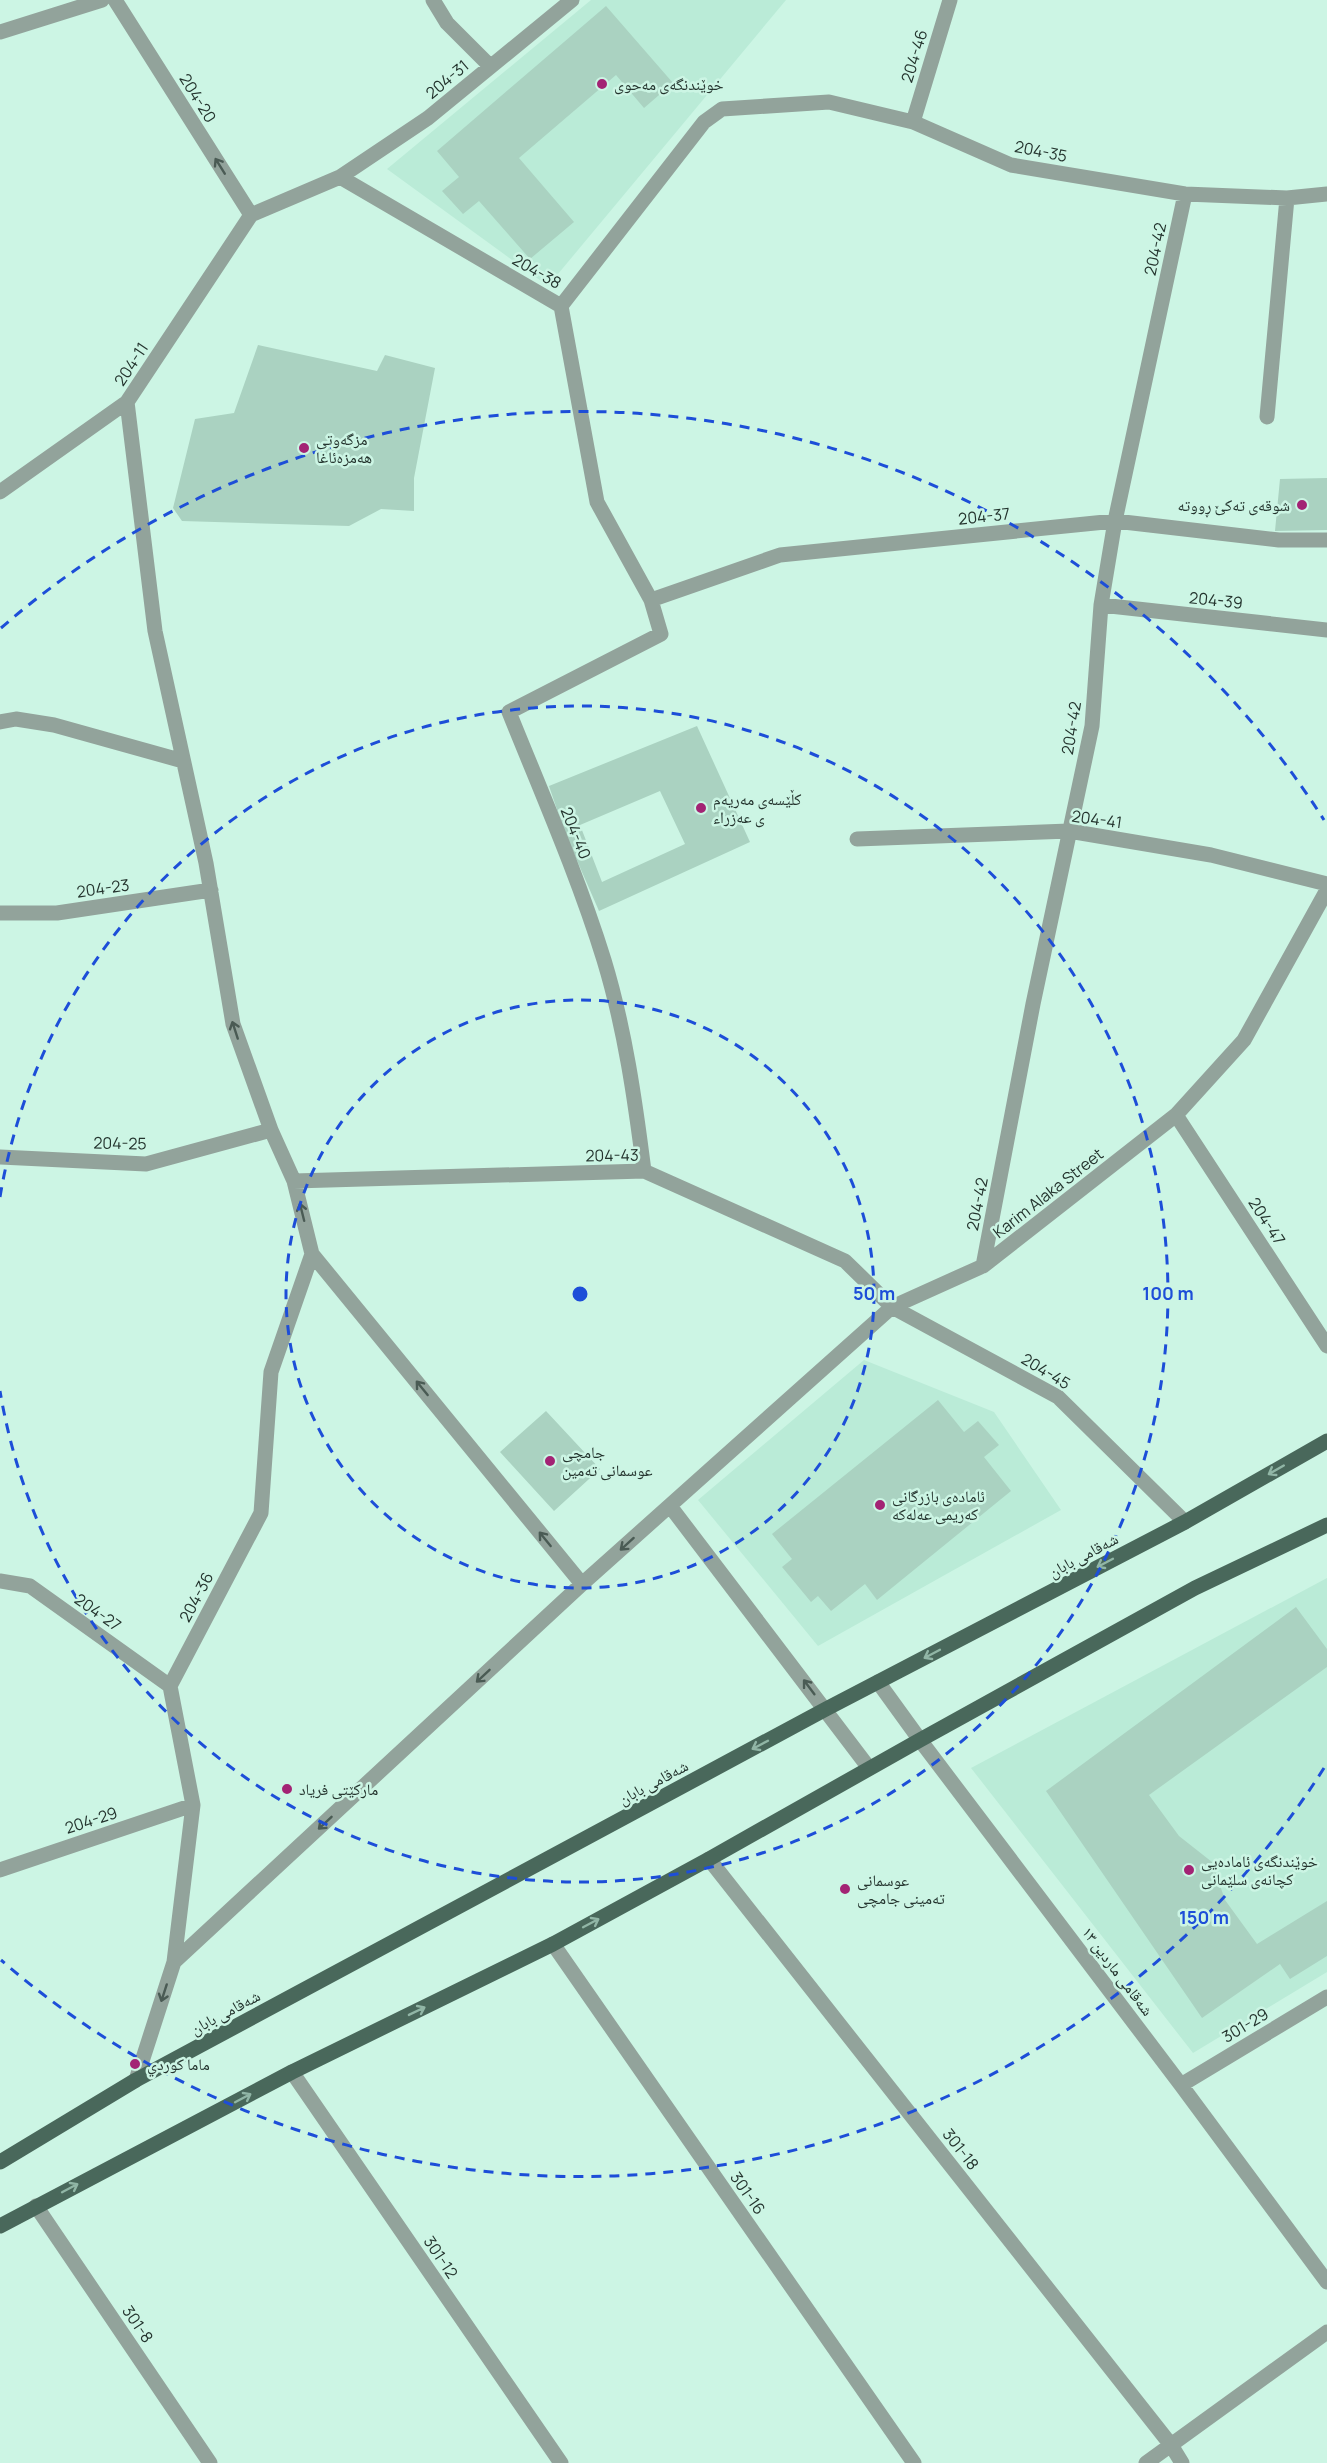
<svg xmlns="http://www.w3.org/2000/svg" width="1327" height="2463" viewBox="0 0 1327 2463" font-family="Manrope,'Noto Naskh Arabic',sans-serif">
<rect width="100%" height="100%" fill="#ccf5e4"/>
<!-- built -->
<path fill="#baebd7" d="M 591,0 L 786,0 L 548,286 L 387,169 Z
M 864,1360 L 994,1412 L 1061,1510 L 818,1646 L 698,1500 Z
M 1327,1578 L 1327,1972 L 1193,2053 L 971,1768 Z"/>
<!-- building -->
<path fill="#aad2c1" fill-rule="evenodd" d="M 606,6 L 673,83 L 644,108 L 616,75 L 519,158 L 574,222 L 530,259 L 479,201 L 463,214 L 442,191 L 459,177 L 437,151 Z
M 258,345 L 377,371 L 385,355 L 435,368 L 414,478 L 414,511 L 381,509 L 349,526 L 182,521 L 173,508 L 195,419 L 234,413 Z
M 1327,478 L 1327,530 L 1275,531 L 1280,479 Z
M 697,726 L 750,842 L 599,911 L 565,833 L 549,786 ZM 660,791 L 685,844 L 602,882 L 580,825 Z
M 938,1400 L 964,1432 L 978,1421 L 999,1445 L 984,1457 L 1011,1491 L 877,1600 L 865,1584 L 831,1611 L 818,1596 L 811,1602 L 782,1567 L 792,1559 L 772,1534 Z
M 546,1411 L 600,1469 L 554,1511 L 500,1452 Z
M 1296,1607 L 1327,1649 L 1327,1667 L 1149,1795 L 1179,1836 L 1212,1862 L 1225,1900 L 1257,1944 L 1327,1901 L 1327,1956 L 1290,1979 L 1280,1964 L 1202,2018 L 1046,1791 Z"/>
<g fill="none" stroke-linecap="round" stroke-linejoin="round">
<!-- minor -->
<path stroke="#92a39b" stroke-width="15" d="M 115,0 L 251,215
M 433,0 L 447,23 L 490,66
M 0,32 L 102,0
M 913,122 L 950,0
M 340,177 L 428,118 L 572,0
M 251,215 L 340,177 L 561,306 L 597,502 L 651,600 L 661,634 L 509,712 C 542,794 578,876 604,960 C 625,1029 635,1100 644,1171
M 561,306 L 704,122 L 722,109 L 829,102 L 913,122 L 1011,165 L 1185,194 L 1287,198 L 1327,194
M 127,402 L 155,631 L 206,863 L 233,1024 L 271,1130 L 294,1181 L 312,1254 L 582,1584
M 1267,417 L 1287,198
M 0,492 L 127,402 L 251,215
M 651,600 L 780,555 L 1115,521 L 1279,540 L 1327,540
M 1101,605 L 1327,630
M 0,722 L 16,719 L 54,725 L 183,761
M 857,839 L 1069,831 L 1211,855 L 1327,884
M 0,913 L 57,913 L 211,890
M 1176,1115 L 1327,1346
M 0,1157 L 146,1164 L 271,1130
M 294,1181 L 644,1171 L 845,1261 L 892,1307 L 1058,1397 L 1185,1522
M 983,1266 L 1033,1004 L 1092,726 L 1101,605 L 1115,521 L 1185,194
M 670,1506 L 869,1768
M 0,1581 L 30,1586 L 170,1686
M 878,1682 L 920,1740 L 1181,2085 L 1327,2282
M 709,1859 L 1171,2445 L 1182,2463
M 0,1870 L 193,1805
M 553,1944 L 914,2463
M 174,1962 L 193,1805 L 170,1686 L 261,1513 L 271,1372 L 312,1254
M 292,2072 L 561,2463
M 136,2080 L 174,1962 L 582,1584 L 892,1307 L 983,1266 L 1176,1115 L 1244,1040 L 1327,890
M 1181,2085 L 1327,1997
M 36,2206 L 210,2463
M 1146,2463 L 1327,2332"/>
<!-- major -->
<path stroke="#49685b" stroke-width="15" d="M 0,2162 L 136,2080 L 826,1709 L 1185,1522 L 1327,1441
M 0,2226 L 292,2072 L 553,1944 L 709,1859 L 920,1740 L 1195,1588 L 1327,1525"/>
</g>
<!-- one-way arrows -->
<defs><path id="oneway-shaft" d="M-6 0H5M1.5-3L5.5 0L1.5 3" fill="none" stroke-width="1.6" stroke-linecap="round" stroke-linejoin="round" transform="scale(1.5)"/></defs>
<g stroke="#4a5b54">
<use href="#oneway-shaft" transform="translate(220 166) rotate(-122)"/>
<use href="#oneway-shaft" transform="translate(235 1030) rotate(-108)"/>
<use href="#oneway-shaft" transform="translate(302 1212) rotate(-104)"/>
<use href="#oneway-shaft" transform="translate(422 1388) rotate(-129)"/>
<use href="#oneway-shaft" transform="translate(545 1539) rotate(-129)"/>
<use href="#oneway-shaft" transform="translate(627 1544) rotate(138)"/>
<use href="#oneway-shaft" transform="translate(483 1676) rotate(137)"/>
<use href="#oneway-shaft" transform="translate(809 1687) rotate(-127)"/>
<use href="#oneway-shaft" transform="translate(325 1823) rotate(137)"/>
<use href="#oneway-shaft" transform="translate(164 1993) rotate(108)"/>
</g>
<g stroke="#91b6a6">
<use href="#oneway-shaft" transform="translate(1276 1470) rotate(150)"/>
<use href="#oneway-shaft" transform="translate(1105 1563) rotate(152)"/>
<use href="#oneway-shaft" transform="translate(932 1654) rotate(152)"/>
<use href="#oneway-shaft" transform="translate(760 1745) rotate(152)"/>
<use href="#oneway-shaft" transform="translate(591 1923) rotate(-28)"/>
<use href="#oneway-shaft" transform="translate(417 2011) rotate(-26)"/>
<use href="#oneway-shaft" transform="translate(243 2098) rotate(-28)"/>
<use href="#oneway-shaft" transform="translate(70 2188) rotate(-28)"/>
</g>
<!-- distance rings -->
<g fill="none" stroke="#1d4ed8" stroke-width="3" stroke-dasharray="10 8">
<circle cx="580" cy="1294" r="294"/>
<path d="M0 1197A588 588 0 1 1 0 1391"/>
<path d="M1324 1768A882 882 0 0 1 1 1960M1 628A882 882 0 0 1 1324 820"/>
</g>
<!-- markers -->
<g fill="#a32374" stroke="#ccf5e4" stroke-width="2">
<circle cx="602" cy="84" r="6"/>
<circle cx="304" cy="448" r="6"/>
<circle cx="1302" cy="505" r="6"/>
<circle cx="701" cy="808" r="6"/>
<circle cx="550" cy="1461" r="6"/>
<circle cx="880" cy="1505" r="6"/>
<circle cx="287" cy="1789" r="6"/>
<circle cx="1189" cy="1870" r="6"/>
<circle cx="845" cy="1889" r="6"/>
<circle cx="135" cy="2064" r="6"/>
</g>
<g text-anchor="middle" stroke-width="5" stroke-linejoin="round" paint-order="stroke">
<!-- street labels -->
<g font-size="16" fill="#24342e" stroke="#ccf5e4">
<text transform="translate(914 56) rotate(-73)" y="6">204-46</text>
<text transform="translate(447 79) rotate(-40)" y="6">204-31</text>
<text transform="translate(198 98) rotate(58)" y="6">204-20</text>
<text transform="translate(1041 151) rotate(11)" y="6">204-35</text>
<text transform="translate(1155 249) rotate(-78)" y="6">204-42</text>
<text transform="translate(537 271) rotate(30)" y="6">204-38</text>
<text transform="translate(131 364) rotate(-57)" y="6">204-11</text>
<text transform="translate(984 516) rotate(-6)" y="6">204-37</text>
<text transform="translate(1216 600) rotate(6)" y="6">204-39</text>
<text transform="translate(1071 728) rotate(-81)" y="6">204-42</text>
<text transform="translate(1097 819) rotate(8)" y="6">204-41</text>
<text transform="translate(576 833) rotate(68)" y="6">204-40</text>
<text transform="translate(103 888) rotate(-8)" y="6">204-23</text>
<text transform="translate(120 1143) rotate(1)" y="6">204-25</text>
<text transform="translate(612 1155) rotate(-1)" y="6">204-43</text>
<text transform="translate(1048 1193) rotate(-38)" y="6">Karim Alaka Street</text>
<text transform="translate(977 1204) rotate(-79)" y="6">204-42</text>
<text transform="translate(1267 1221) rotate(57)" y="6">204-47</text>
<text transform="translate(1046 1371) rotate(31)" y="6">204-45</text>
<text transform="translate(1083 1555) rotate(-28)" y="6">شەقامی بابان</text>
<text transform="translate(196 1597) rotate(-62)" y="6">204-36</text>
<text transform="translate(98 1612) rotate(35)" y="6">204-27</text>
<text transform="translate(653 1782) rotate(-28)" y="6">شەقامی بابان</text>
<text transform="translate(91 1820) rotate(-18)" y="6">204-29</text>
<text transform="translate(1118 1971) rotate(53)" y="6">شەقامی ماردین ١٣</text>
<text transform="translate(225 2012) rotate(-28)" y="6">شەقامی بابان</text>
<text transform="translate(1245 2025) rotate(-31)" y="6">301-29</text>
<text transform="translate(961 2149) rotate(52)" y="6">301-18</text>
<text transform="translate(748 2193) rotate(55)" y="6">301-16</text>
<text transform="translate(441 2257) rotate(56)" y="6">301-12</text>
<text transform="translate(138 2324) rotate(56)" y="6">301-8</text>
</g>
<!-- poi labels -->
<g font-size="16" fill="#24342e" stroke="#ccf5e4" text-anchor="start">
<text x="614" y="90">خوێندنگەی مەحوی</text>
<text x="316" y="445">مزگەوتی<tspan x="316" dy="18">هەمزەئاغا</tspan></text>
<text x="1290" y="511" text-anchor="end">شوقەی تەکێ ڕووتە</text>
<text x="713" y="805">کڵێسەی مەریەم<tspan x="713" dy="18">ی عەزراء</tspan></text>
<text x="562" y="1458">جامچی<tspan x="562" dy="18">عوسمانی تەمین</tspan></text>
<text x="892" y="1502">ئامادەی بازرگانی<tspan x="892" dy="18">کەریمی عەلەکە</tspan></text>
<text x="299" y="1795">مارکێتی فریاد</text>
<text x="1201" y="1867">خوێندنگەی ئامادەیی<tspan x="1201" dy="18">کچانەی سلێمانی</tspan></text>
<text x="857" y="1886">عوسمانی<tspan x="857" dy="18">تەمینی جامچی</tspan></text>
<text x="147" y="2070">ماما كوردي</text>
</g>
</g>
<circle cx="580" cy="1294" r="9" fill="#1d4ed8" stroke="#ccf5e4" stroke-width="3"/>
<g font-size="18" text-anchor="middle" font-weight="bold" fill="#1d4ed8" stroke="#ccf5e4" stroke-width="5" stroke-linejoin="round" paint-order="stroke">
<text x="874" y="1300">50 m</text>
<text x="1168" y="1300">100 m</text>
<text x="1204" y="1924">150 m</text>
</g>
</svg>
